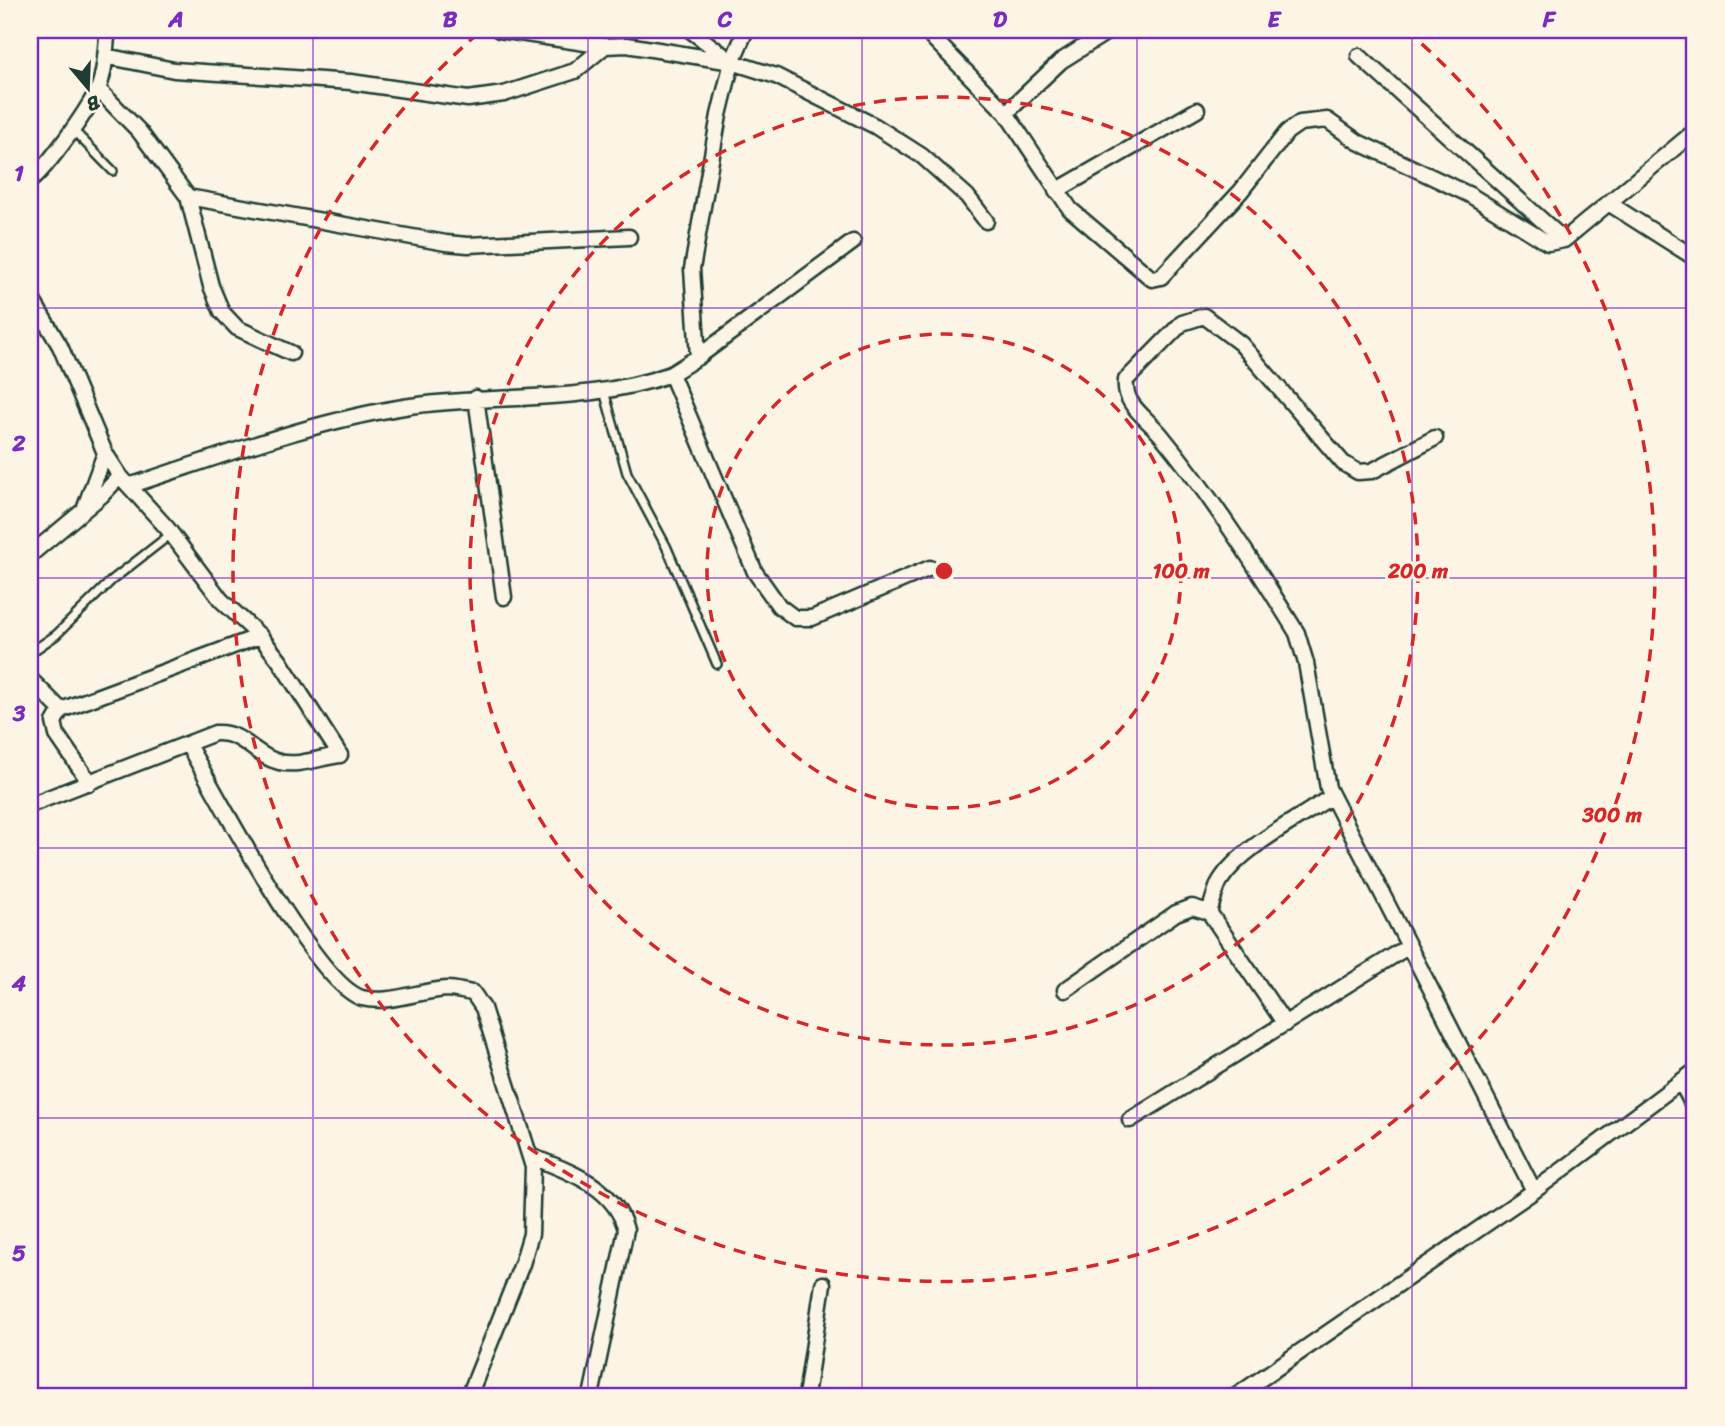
<svg xmlns="http://www.w3.org/2000/svg" width="1725" height="1426" viewBox="0 0 1725 1426" font-family="Sriracha,sans-serif">
<rect width="100%" height="100%" fill="#fcf5e5"/>
<filter id="ink" filterUnits="userSpaceOnUse"><feTurbulence type="fractalNoise" baseFrequency=".0143" numOctaves="2"/><feDisplacementMap in="SourceGraphic" scale="14" xChannelSelector="R" yChannelSelector="G"/><feConvolveMatrix kernelMatrix="1 2 1 2 8 2 1 2 1" color-interpolation-filters="sRGB"/></filter>
<g filter="url(#ink)">
<g fill="none" stroke-linecap="round" stroke-linejoin="round">
<defs>
<path id="service" d="M 72,129 L 113,171
M 30,163 L 36,176
M 604,391 L 627,473 L 666,546 L 717,664
M 30,653 L 56,635 L 112,580 L 171,534"/>
<path id="minor" d="M 499,30 L 605,46
M 690,30 L 731,61
M 925,30 L 1006,113 L 1070,209 L 1152,279 L 1161,277 L 1241,191 L 1287,132 L 1300,123 L 1327,120 L 1358,142 L 1470,195 L 1548,243 L 1564,240 L 1695,131
M 105,56 L 174,70 L 351,82 L 468,99 L 504,94 L 575,71 L 605,46 L 627,45 L 732,62 L 776,76 L 875,126 L 922,156 L 967,196 L 986,221
M 1359,56 L 1564,240
M 98,89 L 139,131 L 188,197 L 211,286 L 222,312 L 237,328 L 291,353
M 1006,113 L 1061,61 L 1110,30
M 30,181 C 50,164 86,113 98,89 C 106,71 105,49 108,30
M 1056,191 L 1197,110
M 188,197 L 446,243 L 468,245 L 629,237
M 1610,204 L 1695,258
M 30,296 L 60,346 L 105,453 L 120,476 L 167,528 L 221,600 L 260,636 L 279,660 L 340,755 C 321,757 299,767 279,762 C 254,756 243,731 215,733 L 30,805
M 698,357 L 692,269 L 719,115 L 732,62 L 746,30
M 671,374 L 698,357 L 853,242
M 476,398 L 504,597
M 1435,438 L 1372,471 L 1358,472 L 1343,463 L 1241,344 L 1204,316 L 1182,323 L 1126,380 C 1123,405 1146,417 1161,435 C 1212,497 1255,565 1297,633 L 1306,663 L 1328,788 L 1534,1191
M 129,486 C 219,457 310,422 404,407 C 492,393 586,405 671,374 L 755,572 L 779,606 L 795,618 L 812,618 L 930,568
M 85,507 L 105,453
M 30,555 L 102,495 L 120,476
M 30,679 L 61,710
M 188,745 C 217,794 315,984 362,998 C 388,1005 421,990 447,989 C 455,989 465,992 473,993 L 483,1008 L 533,1167 L 531,1234 L 522,1264 L 469,1396
M 90,783 L 57,735 L 54,722 L 61,710 L 260,636
M 1209,912 C 1213,902 1215,890 1220,881 C 1241,847 1299,819 1332,796
M 1065,990 L 1176,913 L 1192,907 L 1209,912 L 1285,1024
M 1682,1084 L 1695,1109
M 1130,1120 L 1409,946
M 530,1156 C 568,1171 615,1186 626,1230 L 591,1396
M 806,1396 L 823,1284
M 1236,1396 L 1534,1191 L 1695,1071"/>
</defs>
<!-- service casing -->
<use href="#service" stroke="#1f3d34" stroke-width="12"/>
<!-- minor casing -->
<use href="#minor" stroke="#1f3d34" stroke-width="19"/>
<!-- service -->
<use href="#service" stroke="#fcf5e5" stroke-width="7"/>
<!-- minor -->
<use href="#minor" stroke="#fcf5e5" stroke-width="14"/>
</g>
</g>
<!-- grid -->
<path fill="none" stroke="#7b2cbf" stroke-width="2" stroke-opacity="0.55" d="M 313,30 L 313,1396M 588,30 L 588,1396M 862,30 L 862,1396M 1137,30 L 1137,1396M 1412,30 L 1412,1396M 30,308 L 1695,308M 30,578 L 1695,578M 30,848 L 1695,848M 30,1118 L 1695,1118"/>
<!-- distance rings -->
<g fill="none" stroke="#d62828" stroke-width="3.5" stroke-dasharray="12 9">
<circle cx="944" cy="571" r="237"/>
<circle cx="944" cy="571" r="474"/>
<path d="M1406 30A711 711 0 1 1 482 30"/>
</g>
<circle cx="944" cy="571" r="10" fill="#d62828" stroke="#fcf5e5" stroke-width="3.5"/>
<g font-size="21" text-anchor="middle" font-weight="bold" fill="#d62828" stroke="#fcf5e5" stroke-width="6" stroke-linejoin="round" paint-order="stroke">
<text x="1181" y="578">100 m</text>
<text x="1418" y="578">200 m</text>
<text x="1612" y="822">300 m</text>
</g>
<!-- margin -->
<rect width="1725" height="1426" fill="none" stroke="#fcf5e5" stroke-width="77"/>
<!-- north arrow -->
<g transform="translate(88 88) rotate(161)" stroke="#fcf5e5" stroke-width="5" paint-order="stroke">
<path d="M0-5L12 26L0 18L-12 26Z" fill="#1f3d34"/>
<text y="-10" font-size="19" font-weight="bold" text-anchor="middle" fill="#1f3d34">B</text>
</g>
<rect x="38" y="38" width="1648" height="1350" fill="none" stroke="#7b2cbf" stroke-width="2.5"/>
<g font-size="23" text-anchor="middle" font-weight="bold" fill="#7b2cbf">
<text x="176" y="27">A</text>
<text x="450" y="27">B</text>
<text x="725" y="27">C</text>
<text x="1000" y="27">D</text>
<text x="1274" y="27">E</text>
<text x="1549" y="27">F</text>
<text x="19" y="181">1</text>
<text x="19" y="451">2</text>
<text x="19" y="721">3</text>
<text x="19" y="991">4</text>
<text x="19" y="1261">5</text>
</g>
</svg>
